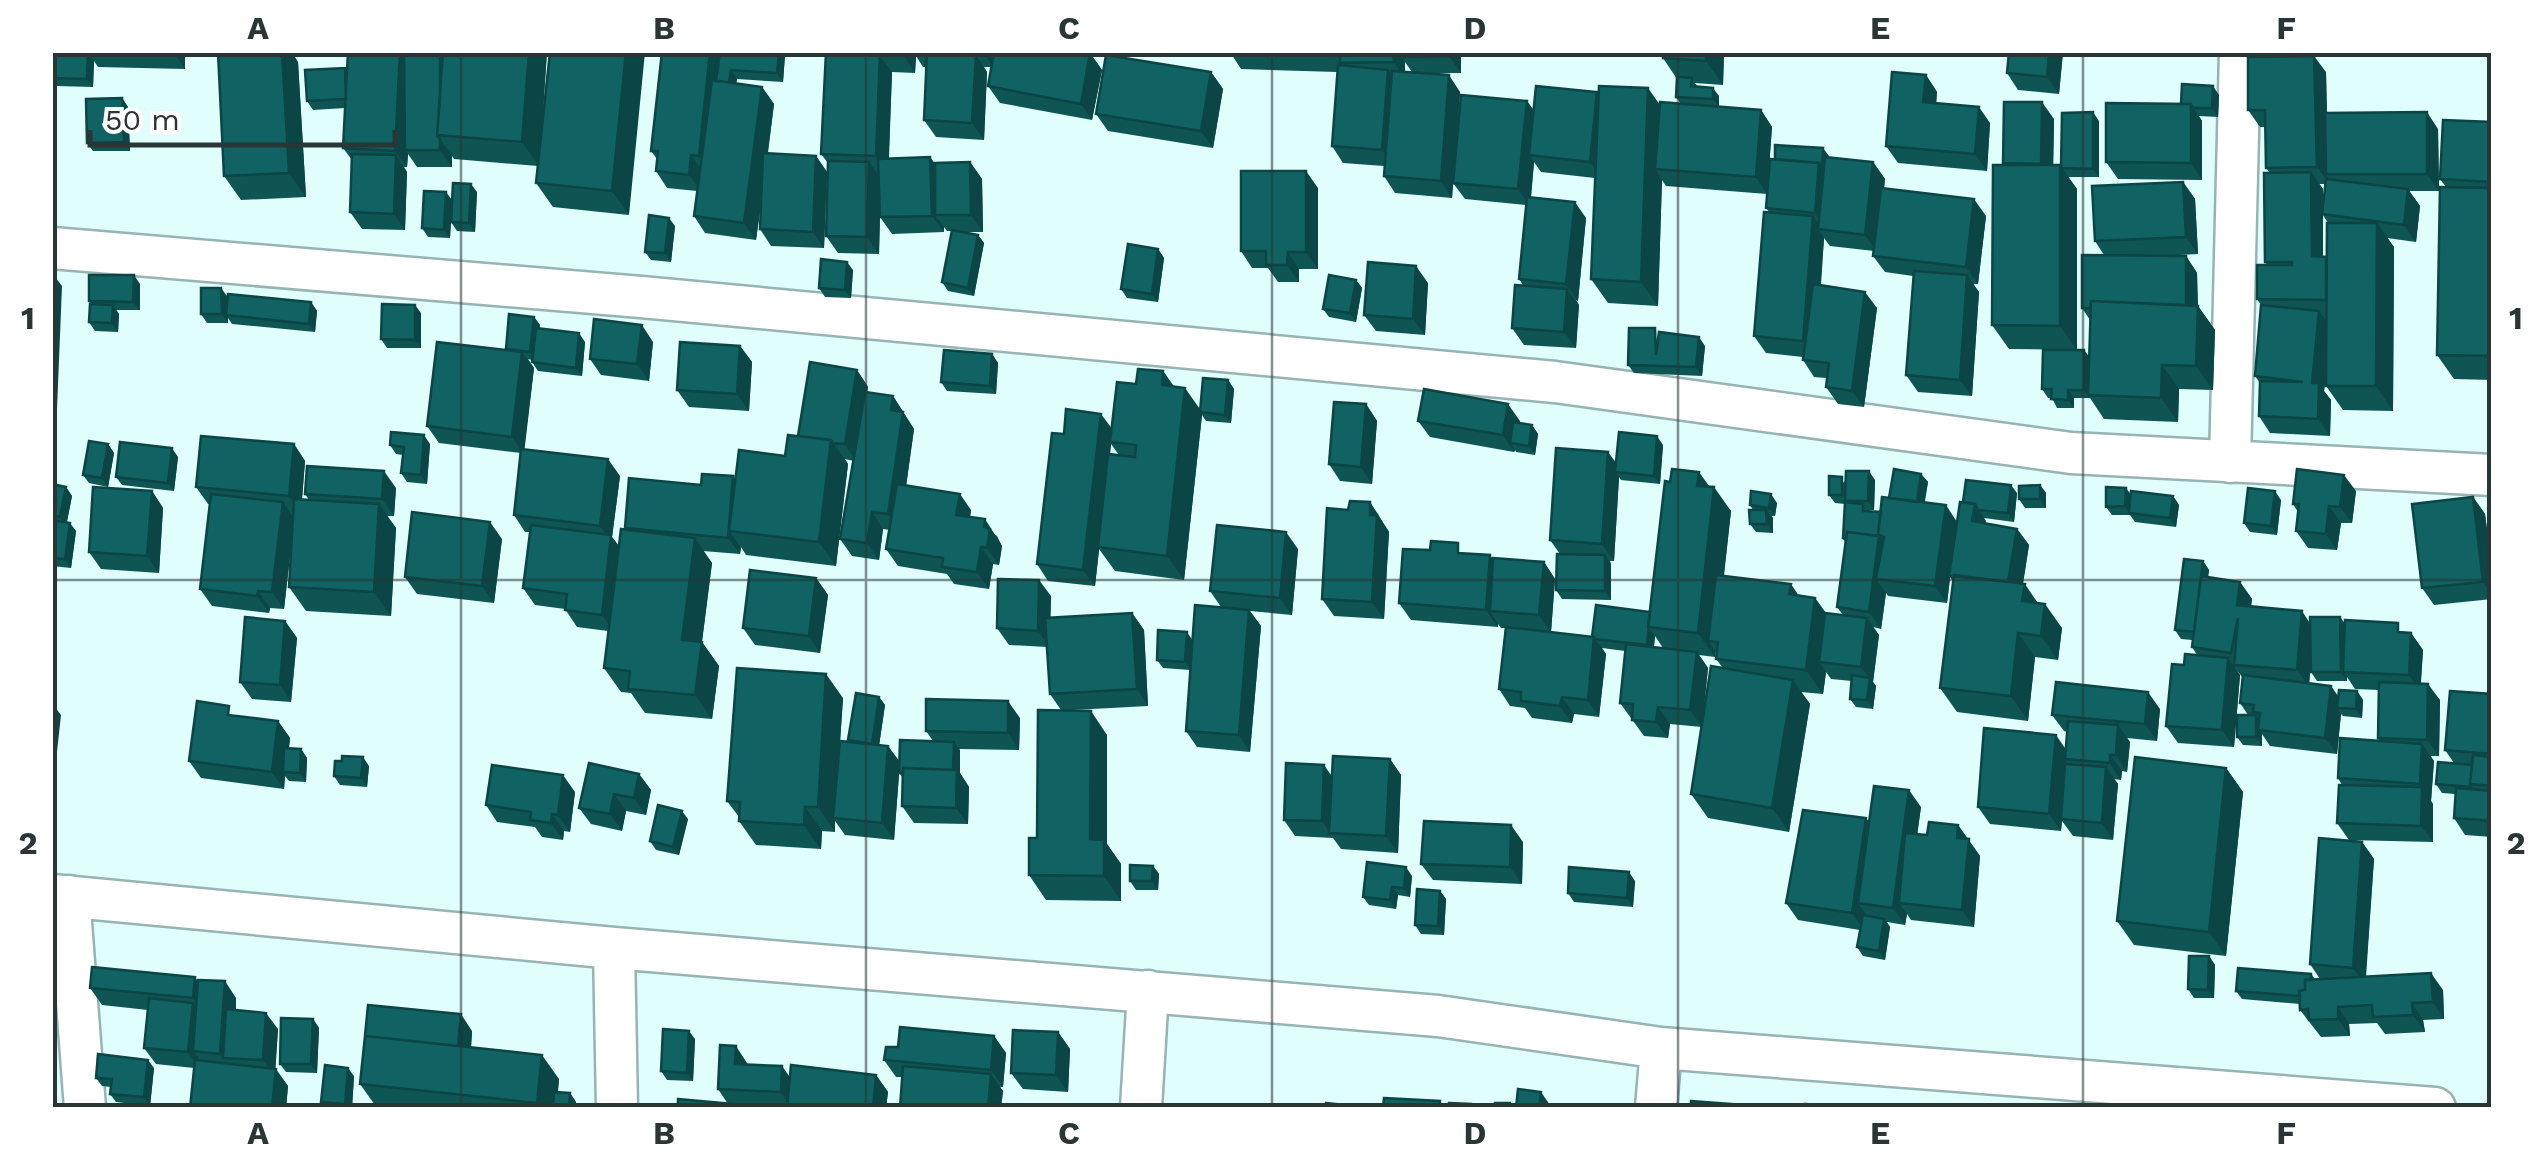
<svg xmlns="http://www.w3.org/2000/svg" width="2544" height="1160" viewBox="0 0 2544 1160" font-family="'Work Sans',sans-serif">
<rect width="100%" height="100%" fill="#e0fefc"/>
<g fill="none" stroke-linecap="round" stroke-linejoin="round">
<defs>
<path id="street" d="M 52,248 L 641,297 L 1555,382 L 2071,453 L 2492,475
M 2230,462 L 2240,52
M 52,895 L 614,948 L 1438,1016 L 1661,1048 L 2435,1108
M 69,896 L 85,1108
M 614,948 L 617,1108
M 1141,1108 L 1148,991
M 1656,1108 L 1661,1048"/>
</defs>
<!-- street casing -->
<use href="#street" stroke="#97b4b3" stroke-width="45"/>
<!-- street -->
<use href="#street" stroke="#fff" stroke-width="40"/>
</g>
<!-- wall -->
<path fill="#0e5554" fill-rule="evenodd" d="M 52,52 L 185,52 L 185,69 L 98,67 L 94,61 L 93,87 L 56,86 L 52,81 Z
M 348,52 L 547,52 L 542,128 L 550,52 L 629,215 L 553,207 L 536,183 L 538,166 L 454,159 L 452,156 L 452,167 L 417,167 L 408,154 L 407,167 L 404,167 L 407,172 L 405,230 L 362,229 L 350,212 L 352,160 L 343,148 L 345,108 L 313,110 L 307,101 L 347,71 Z
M 720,52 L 784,52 L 785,55 L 783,82 L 737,79 L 736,84 L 762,87 L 774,104 L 768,153 L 816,156 L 827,172 L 824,248 L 771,246 L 760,229 L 761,205 L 756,240 L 705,233 L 694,216 L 697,191 L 667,188 L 656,171 L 657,159 L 651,151 Z
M 826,52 L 993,52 L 993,58 L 1090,53 L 1102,70 L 1092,120 L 1000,103 L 988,86 L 991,67 L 984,67 L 987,72 L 984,140 L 936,137 L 924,120 L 926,67 L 923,67 L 916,56 L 915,73 L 892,72 L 889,159 L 930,157 L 935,164 L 970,162 L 982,179 L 983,232 L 962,232 L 978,235 L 984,243 L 974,296 L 948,291 L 942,282 L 952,231 L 947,231 L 944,227 L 944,232 L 892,234 L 880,217 L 880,212 L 879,254 L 838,253 L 826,236 L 828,163 L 821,154 Z
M 1230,52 L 1461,52 L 1461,73 L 1424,73 L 1460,92 L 1456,148 L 1527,101 L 1534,111 L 1681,104 L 1676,97 L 1677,79 L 1663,58 L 1724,52 L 1723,85 L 1695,83 L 1698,87 L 1719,96 L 1719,107 L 1761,110 L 1772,127 L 1767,194 L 1666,186 L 1662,180 L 1658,306 L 1608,303 L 1591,279 L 1595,178 L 1541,172 L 1534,162 L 1531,198 L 1586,218 L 1578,301 L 1576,300 L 1579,305 L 1576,348 L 1524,345 L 1512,328 L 1523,285 L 1519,279 L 1526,205 L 1465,199 L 1453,183 L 1452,198 L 1395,193 L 1384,176 L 1384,166 L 1343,163 L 1332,146 L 1337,72 L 1241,69 ZM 1405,62 L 1412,72 L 1405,72 Z
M 2063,52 L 2059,94 L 2018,90 L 2007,73 Z
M 298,62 L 306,197 L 241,200 L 224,176 Z
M 1211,72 L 1223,89 L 1213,148 L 1108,131 L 1096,114 Z
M 2326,72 L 2327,113 L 2438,129 L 2439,191 L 2409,191 L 2420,206 L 2416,242 L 2387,238 L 2394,247 L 2393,411 L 2343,410 L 2326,386 L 2326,378 L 2324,391 L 2331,400 L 2330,436 L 2270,433 L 2259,416 L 2260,383 L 2255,376 L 2261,305 L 2257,299 L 2267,265 L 2265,262 L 2270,173 L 2266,168 L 2265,127 L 2260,127 L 2248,110 ZM 2319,184 L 2326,184 L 2323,208 L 2323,189 ZM 2323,215 L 2328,223 L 2326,257 L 2323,257 Z
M 1926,75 L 1937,92 L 1936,103 L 1990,123 L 1987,171 L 1898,163 L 1886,146 Z
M 2219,95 L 2218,117 L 2199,116 L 2202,121 L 2202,180 L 2118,179 L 2106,162 L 2181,104 Z
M 122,98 L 128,107 L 130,151 L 93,151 L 87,143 Z
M 2054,119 L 2053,165 L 2060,165 L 2099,121 L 2099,177 L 2068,177 L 2077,189 L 2077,350 L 2009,349 L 1992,325 L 2004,165 L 2003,163 Z
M 2492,122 L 2492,380 L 2454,379 L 2437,355 L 2446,187 L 2440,179 Z
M 1829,157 L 1873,162 L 1885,179 L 1884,188 L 1986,216 L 1978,284 L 1973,284 L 1979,292 L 1972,396 L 1918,392 L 1906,375 L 1913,276 L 1885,272 L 1873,256 L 1874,251 L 1830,246 L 1824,238 L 1821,285 L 1877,308 L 1864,407 L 1838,404 L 1826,387 L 1827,378 L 1814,377 L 1803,360 L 1803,357 L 1766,353 L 1754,336 L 1769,212 L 1766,208 Z
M 2183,182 L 2195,199 L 2198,254 L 2161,256 L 2186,256 L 2197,273 L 2198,306 L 2215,330 L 2213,390 L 2179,389 L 2178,422 L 2104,419 L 2090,398 L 2074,398 L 2074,408 L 2057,408 L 2052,398 L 2048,398 L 2042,389 L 2089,357 L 2090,320 L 2082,308 L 2104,255 L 2095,241 Z
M 1318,188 L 1318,269 L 1299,269 L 1299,282 L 1278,282 L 1268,268 L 1252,268 L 1241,251 Z
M 477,192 L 475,232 L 457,231 L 451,222 L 452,203 L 450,238 L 428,237 L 422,228 L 452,200 Z
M 675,226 L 671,262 L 651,260 L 645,252 Z
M 1158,249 L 1164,258 L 1158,302 L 1127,298 L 1121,289 Z
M 853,270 L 851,298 L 825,297 L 819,288 Z
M 1356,280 L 1362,288 L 1356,322 L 1329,317 L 1323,309 Z
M 1428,283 L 1425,335 L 1376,331 L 1364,315 Z
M 140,284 L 140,310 L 116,310 L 119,314 L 118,332 L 95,331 L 89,322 L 91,304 L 89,301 Z
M 227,296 L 227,304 L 311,302 L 317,311 L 315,332 L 232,324 L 228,318 L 228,323 L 207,323 L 201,314 Z
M 421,313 L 421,348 L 387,348 L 381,339 Z
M 534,317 L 540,325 L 539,329 L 585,342 L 582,376 L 538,371 L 532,362 L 532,360 L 528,359 L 534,368 L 524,449 L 620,476 L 612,537 L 619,546 L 626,530 L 625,528 L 701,485 L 733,476 L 736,480 L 785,456 L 798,436 L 857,370 L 868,387 L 867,392 L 893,396 L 914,429 L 906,485 L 971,510 L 970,517 L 997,536 L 1002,546 L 999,565 L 993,564 L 989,589 L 954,584 L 947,574 L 898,566 L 886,549 L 890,530 L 883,529 L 879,560 L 852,556 L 840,539 L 854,461 L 845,459 L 848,464 L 836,566 L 746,555 L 741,547 L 740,554 L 703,551 L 712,563 L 702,642 L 719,666 L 712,719 L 645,713 L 631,693 L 621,692 L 604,668 L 608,631 L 577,627 L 565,609 L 535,605 L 523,588 L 530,532 L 525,532 L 514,515 L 521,453 L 439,443 L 427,426 L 507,350 Z
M 653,342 L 649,381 L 601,375 L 590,359 Z
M 740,346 L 752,362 L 749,411 L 689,407 L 677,390 Z
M 1705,346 L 1702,376 L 1634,373 L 1628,365 Z
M 992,354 L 998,363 L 996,394 L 947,391 L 941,382 Z
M 1163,371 L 1174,387 L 1200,410 L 1228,380 L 1234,389 L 1231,423 L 1206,421 L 1202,415 L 1184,580 L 1115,571 L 1099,549 L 1095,586 L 1048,581 L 1037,564 L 1064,434 L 1111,428 L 1136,384 ZM 1111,444 L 1119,455 L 1110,454 Z
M 1366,404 L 1377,421 L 1372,484 L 1340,481 L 1329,464 Z
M 1418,421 L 1520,421 L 1519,423 L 1532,425 L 1538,434 L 1535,455 L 1516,452 L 1515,450 L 1514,452 L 1430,437 Z
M 108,444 L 114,453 L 108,487 L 89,483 L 83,475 Z
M 294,444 L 305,461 L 302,499 L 309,500 L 305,494 L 396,488 L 394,516 L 387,516 L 396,528 L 391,616 L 306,611 L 289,587 L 291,548 L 284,609 L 270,608 L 269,613 L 212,606 L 200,589 L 210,504 L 208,504 L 196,487 Z
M 430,444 L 427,484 L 407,482 L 401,473 L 403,455 L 396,454 L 390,445 Z
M 1663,445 L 1660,484 L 1621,480 L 1619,477 L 1614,561 L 1610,561 L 1611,564 L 1611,600 L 1562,599 L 1556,590 L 1560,554 L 1550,540 L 1616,463 Z
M 178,457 L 174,491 L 122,485 L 116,477 Z
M 1921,474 L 1928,482 L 1924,503 L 1957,522 L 1960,502 L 2017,493 L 2014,522 L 1984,518 L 1986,524 L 2017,529 L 2029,545 L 2023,584 L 2038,603 L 2062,628 L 2058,660 L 2035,657 L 2028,721 L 1957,712 L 1940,688 L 1953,582 L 1950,577 L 1947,603 L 1888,596 L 1886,593 L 1881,629 L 1873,627 L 1879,635 L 1873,682 L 1876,686 L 1873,709 L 1856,707 L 1850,699 L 1852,681 L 1831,679 L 1826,672 L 1823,694 L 1801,692 L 1810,704 L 1789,832 L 1708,818 L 1691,794 L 1702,727 L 1670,724 L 1668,738 L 1644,736 L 1620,703 L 1625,651 L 1602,648 L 1606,654 L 1599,717 L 1574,714 L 1572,723 L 1532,718 L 1525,708 L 1510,706 L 1499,689 L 1505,628 L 1501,628 L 1498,624 L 1498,627 L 1411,620 L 1399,603 L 1466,553 L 1493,560 L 1544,562 L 1555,579 L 1551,632 L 1592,637 L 1650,612 L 1709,487 L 1731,511 L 1724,576 L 1798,596 L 1815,598 L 1826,613 L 1843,615 L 1837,607 L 1845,542 L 1843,538 L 1845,504 L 1835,503 L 1829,495 L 1845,481 L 1875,480 L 1874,510 L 1867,510 L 1868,511 L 1881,512 L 1890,498 ZM 1655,636 L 1663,648 L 1654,647 ZM 1715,651 L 1716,659 L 1723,668 L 1703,716 L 1708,668 L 1699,655 L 1715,657 Z
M 52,484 L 66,487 L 72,496 L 67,522 L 76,531 L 71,568 L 52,566 Z
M 2040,485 L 2046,493 L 2046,508 L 2025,508 L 2019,499 Z
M 152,491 L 163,508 L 159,573 L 101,569 L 89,552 Z
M 2356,491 L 2352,523 L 2341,523 L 2337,550 L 2308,548 L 2296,531 L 2298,512 L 2293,504 Z
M 2131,495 L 2173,496 L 2179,505 L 2176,527 L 2135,522 L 2130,515 L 2112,515 L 2106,507 Z
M 2473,497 L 2485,514 L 2492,569 L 2492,599 L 2434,605 L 2422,588 Z
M 2281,500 L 2277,535 L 2250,532 L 2244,523 Z
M 1370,502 L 1389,532 L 1384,619 L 1334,616 L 1322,599 L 1348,510 Z
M 1777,503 L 1775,516 L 1771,516 L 1773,518 L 1773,533 L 1756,532 L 1750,524 L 1753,510 L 1750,505 Z
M 502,539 L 494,603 L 417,594 L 405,577 Z
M 1298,549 L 1292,615 L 1250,611 L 1261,626 L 1250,752 L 1197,747 L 1186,731 L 1190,670 L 1163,668 L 1157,660 L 1193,640 L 1221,607 L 1210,591 Z
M 2203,561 L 2209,570 L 2208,577 L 2240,582 L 2252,599 L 2251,606 L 2310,623 L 2345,624 L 2411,633 L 2423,650 L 2421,683 L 2440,700 L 2439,756 L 2430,756 L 2434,761 L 2431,801 L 2433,804 L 2433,842 L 2349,840 L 2337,823 L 2342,785 L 2338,778 L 2380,741 L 2378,738 L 2379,690 L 2355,689 L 2347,677 L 2347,681 L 2317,681 L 2311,672 L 2311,664 L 2309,683 L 2331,686 L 2338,696 L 2357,691 L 2363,700 L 2362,718 L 2343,716 L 2341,714 L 2337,754 L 2270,746 L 2262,734 L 2262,746 L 2243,745 L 2237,737 L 2248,715 L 2240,703 L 2243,678 L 2235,668 L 2240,675 L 2234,747 L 2178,743 L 2166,726 L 2184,665 L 2197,655 L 2192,647 L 2192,640 L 2181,639 L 2175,630 Z
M 816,578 L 828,595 L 820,653 L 755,645 L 743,628 Z
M 1051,596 L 1050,618 L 1132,613 L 1144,630 L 1148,706 L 1073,710 L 1107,735 L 1107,844 L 1121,864 L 1121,901 L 1046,900 L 1029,875 L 1061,710 L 1050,694 L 1047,647 L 1009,645 L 997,628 Z
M 285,621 L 297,638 L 291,702 L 252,699 L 240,682 Z
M 2492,694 L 2492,837 L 2465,835 L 2454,818 L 2455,794 L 2442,793 L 2436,784 L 2454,763 L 2445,750 Z
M 879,697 L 885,705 L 879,745 L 888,746 L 900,762 L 933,741 L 926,731 L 1020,718 L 1019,750 L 959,749 L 960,773 L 969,787 L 968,824 L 914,823 L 902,806 L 903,778 L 899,773 L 894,840 L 845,835 L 835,821 L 835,832 L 822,831 L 821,849 L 756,845 L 739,821 L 739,817 L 727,801 L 843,698 L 840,741 L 849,742 L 848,740 Z
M 2160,709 L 2157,741 L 2127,738 L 2130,742 L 2127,772 L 2122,771 L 2121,780 L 2114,779 L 2118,784 L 2113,840 L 2073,836 L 2062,821 L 2061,831 L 1990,824 L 1978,807 L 2065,749 L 2067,732 L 2064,731 L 2052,715 Z
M 236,716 L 278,721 L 290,738 L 289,748 L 301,749 L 307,758 L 306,782 L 289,781 L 285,776 L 284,789 L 201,778 L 189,761 Z
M 1390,759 L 1401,775 L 1398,853 L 1341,849 L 1333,838 L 1295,836 L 1284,820 L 1332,776 Z
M 369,766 L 367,787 L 340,785 L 334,776 Z
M 2226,768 L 2243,792 L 2226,956 L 2134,945 L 2117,921 Z
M 639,774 L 651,790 L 646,815 L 626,811 L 622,831 L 591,824 L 579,808 Z
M 575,792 L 570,832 L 564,831 L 563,840 L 542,837 L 535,827 L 497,822 L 486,805 Z
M 1921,807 L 1917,834 L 1927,835 L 1958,825 L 1980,856 L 1974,927 L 1911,920 L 1907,914 L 1905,925 L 1887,922 L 1890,927 L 1885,960 L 1863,956 L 1857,947 L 1860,930 L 1798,920 L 1786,903 L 1866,818 L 1869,822 Z
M 688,819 L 679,855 L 656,850 L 650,841 Z
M 1523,842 L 1522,884 L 1433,880 L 1421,864 Z
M 2362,842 L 2374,859 L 2366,977 L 2443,990 L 2444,1019 L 2423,1020 L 2425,1032 L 2385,1034 L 2377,1023 L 2349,1024 L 2350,1036 L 2321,1037 L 2300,1010 L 2300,1004 L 2242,999 L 2236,991 L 2311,974 L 2315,979 L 2320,979 L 2310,964 Z
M 1153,866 L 1159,874 L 1158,890 L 1136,890 L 1130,881 Z
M 1412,876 L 1410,897 L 1398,895 L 1396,909 L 1369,905 L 1363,897 Z
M 1635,881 L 1633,907 L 1574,902 L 1568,893 Z
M 1440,891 L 1446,899 L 1444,935 L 1421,934 L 1415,925 Z
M 2209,956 L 2215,965 L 2214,998 L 2194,998 L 2188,989 Z
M 198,981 L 236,998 L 236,1010 L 278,1029 L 275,1069 L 288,1086 L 286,1108 L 190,1108 L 194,1068 L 156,1064 L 144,1048 L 148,1010 L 102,1005 L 90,988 Z
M 313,1019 L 319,1028 L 317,1073 L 286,1072 L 280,1064 Z
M 472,1031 L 471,1048 L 559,1079 L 558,1092 L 570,1093 L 576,1102 L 575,1108 L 377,1108 L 360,1084 Z
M 1058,1032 L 1070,1049 L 1068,1092 L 1023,1089 L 1011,1073 Z
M 994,1036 L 1006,1053 L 1003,1087 L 1000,1087 L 1003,1091 L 1001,1108 L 900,1108 L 902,1077 L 896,1077 L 884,1060 L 898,1047 Z
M 695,1039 L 693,1081 L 667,1080 L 661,1071 Z
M 747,1063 L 747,1064 L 790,1078 L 876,1075 L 888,1092 L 886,1108 L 678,1108 L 728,1104 L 718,1089 Z
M 154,1068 L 150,1106 L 116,1102 L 110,1094 L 111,1087 L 102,1086 L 96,1078 Z
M 354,1076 L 352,1108 L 325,1108 L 321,1102 Z"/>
<!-- shaded-wall -->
<path fill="#0b4545" d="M 88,52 L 94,61 L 93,87 L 87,79 Z
M 173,52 L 185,52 L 185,69 Z
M 282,52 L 292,52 L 298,62 L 306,197 L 289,173 Z
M 400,52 L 412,52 L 405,150 L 408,154 L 407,167 L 395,151 Z
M 529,52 L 547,52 L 539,166 L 522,142 Z
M 626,52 L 645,52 L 629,215 L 612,191 Z
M 710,52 L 719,52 L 710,173 L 699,156 Z
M 779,52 L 784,52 L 785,55 L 783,82 L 777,73 Z
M 904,52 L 913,52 L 916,56 L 915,73 L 904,56 Z
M 983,52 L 993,52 L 993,67 Z
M 1393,52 L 1401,52 L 1401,57 L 1405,62 L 1405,79 L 1394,62 Z
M 1449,52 L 1461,52 L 1461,73 L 1449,56 Z
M 1706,52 L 1724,52 L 1723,85 L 1706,61 Z
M 2049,52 L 2063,52 L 2059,94 L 2047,77 Z
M 1090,53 L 1102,70 L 1092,120 L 1081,104 Z
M 976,55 L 987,72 L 984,140 L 972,123 Z
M 880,56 L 892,72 L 888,173 L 876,156 Z
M 2314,56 L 2326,72 L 2328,174 L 2326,174 L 2328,178 L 2329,183 L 2317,167 Z
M 731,70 L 737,79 L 734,94 L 728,85 Z
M 1388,70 L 1400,86 L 1394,167 L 1382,150 Z
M 1211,72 L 1223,89 L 1213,148 L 1201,131 Z
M 1449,75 L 1460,92 L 1452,198 L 1441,181 Z
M 1926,75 L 1937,92 L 1935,119 L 1923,102 Z
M 2213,86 L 2219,95 L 2218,117 L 2212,108 Z
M 762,87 L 774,104 L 756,240 L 744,223 Z
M 1648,88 L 1665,112 L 1655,169 L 1662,180 L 1658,306 L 1641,282 Z
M 1713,88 L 1719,96 L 1719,107 L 1713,99 Z
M 1597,92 L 1609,109 L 1601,178 L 1590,162 Z
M 122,98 L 128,107 L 130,151 L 124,142 Z
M 1527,101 L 1539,118 L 1529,155 L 1534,162 L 1530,206 L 1518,189 Z
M 2042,102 L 2054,119 L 2053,181 L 2041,164 Z
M 2191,104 L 2202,121 L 2202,180 L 2191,163 Z
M 1979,107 L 1990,123 L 1987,171 L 1975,154 Z
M 1761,110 L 1772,127 L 1767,194 L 1756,177 Z
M 2093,112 L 2099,121 L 2099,177 L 2093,169 Z
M 2427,112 L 2438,129 L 2439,191 L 2427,174 Z
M 440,139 L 452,156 L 452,167 L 440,150 Z
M 1823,148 L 1829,156 L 1827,229 L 1815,213 L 1819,163 Z
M 396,155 L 407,172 L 405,230 L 394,214 Z
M 691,155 L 703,172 L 701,191 L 689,175 Z
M 816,156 L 827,172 L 824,248 L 813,232 Z
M 930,157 L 942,174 L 935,215 L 944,227 L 944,232 L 932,216 Z
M 869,162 L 881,179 L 879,254 L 867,237 Z
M 970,162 L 982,179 L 983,232 L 971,215 Z
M 1873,162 L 1885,179 L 1877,252 L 1865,235 Z
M 2060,165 L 2077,189 L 2077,350 L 2060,326 Z
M 1306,171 L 1318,188 L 1318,269 L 1306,252 Z
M 2311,172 L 2323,189 L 2323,273 L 2312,256 Z
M 2183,182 L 2195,199 L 2198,254 L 2186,237 Z
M 471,184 L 477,192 L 475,232 L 469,223 Z
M 2408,189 L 2420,206 L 2416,242 L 2404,225 Z
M 446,192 L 452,200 L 450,238 L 444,230 Z
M 1974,199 L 1986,216 L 1978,284 L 1966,267 Z
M 1575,202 L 1586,218 L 1578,301 L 1566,284 Z
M 1813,216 L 1823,230 L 1818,229 L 1824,238 L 1815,358 L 1803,341 Z
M 669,218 L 675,226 L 671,262 L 665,253 Z
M 2377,223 L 2394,247 L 2393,411 L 2376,386 Z
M 978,235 L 984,243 L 974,296 L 968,288 Z
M 1158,249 L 1164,258 L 1158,302 L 1152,294 Z
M 1288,252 L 1299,269 L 1299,282 L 1287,265 Z
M 2186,256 L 2197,273 L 2198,320 L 2198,306 L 2215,330 L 2213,390 L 2196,366 L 2186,309 Z
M 847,262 L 853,270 L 851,298 L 845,290 Z
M 1416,266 L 1428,283 L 1425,335 L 1413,319 Z
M 52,273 L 62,286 L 54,483 L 52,481 Z
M 134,275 L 140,284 L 140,310 L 133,302 Z
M 1967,275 L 1979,292 L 1972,396 L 1960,380 Z
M 1356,280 L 1362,288 L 1356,322 L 1350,313 Z
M 221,288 L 227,296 L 228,323 L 222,314 Z
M 1567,289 L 1579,305 L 1576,348 L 1564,332 Z
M 1865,292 L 1877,308 L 1864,407 L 1852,391 Z
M 311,302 L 317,311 L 315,332 L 309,324 Z
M 113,305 L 119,314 L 118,332 L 112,323 Z
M 415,305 L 421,313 L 421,348 L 415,340 Z
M 2319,311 L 2331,328 L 2324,391 L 2331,400 L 2330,436 L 2318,419 L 2312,383 Z
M 534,317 L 540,325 L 536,360 L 530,352 Z
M 642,325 L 653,342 L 649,381 L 637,364 Z
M 579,333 L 585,342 L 582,376 L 576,368 Z
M 1699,337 L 1705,346 L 1702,376 L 1696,367 Z
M 740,346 L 752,362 L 749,411 L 737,394 Z
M 2084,350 L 2091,359 L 2088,395 L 2090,399 L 2084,390 Z
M 522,352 L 534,368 L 524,454 L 512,437 Z
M 992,354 L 998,363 L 996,394 L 990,386 Z
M 2162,365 L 2179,389 L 2178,422 L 2161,398 Z
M 857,370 L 868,387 L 856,461 L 845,444 Z
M 1163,371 L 1180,395 L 1162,385 Z
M 1228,380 L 1234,389 L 1231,423 L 1225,415 Z
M 1185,388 L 1202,412 L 1200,412 L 1202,415 L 1184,580 L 1167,556 Z
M 2068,390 L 2074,398 L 2074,408 L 2068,400 Z
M 893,396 L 914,429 L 900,531 L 888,514 L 891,410 Z
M 1366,404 L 1377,421 L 1372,484 L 1361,467 Z
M 1508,404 L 1520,421 L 1516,444 L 1510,443 L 1515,450 L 1514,452 L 1503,435 Z
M 1101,414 L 1113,430 L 1110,442 L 1111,444 L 1095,586 L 1083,570 Z
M 1532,425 L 1538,434 L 1535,455 L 1529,446 Z
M 424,435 L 430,444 L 427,484 L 421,475 Z
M 1657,436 L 1663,445 L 1660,484 L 1654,476 Z
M 831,440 L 848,464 L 836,566 L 819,542 Z
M 108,444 L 114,453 L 108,487 L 102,478 Z
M 294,444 L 305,461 L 301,512 L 289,496 Z
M 172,448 L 178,457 L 174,491 L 168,483 Z
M 1608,452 L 1620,468 L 1615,472 L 1619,477 L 1614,561 L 1602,544 Z
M 608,459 L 620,476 L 612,537 L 623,552 L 614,632 L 602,615 L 611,541 L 600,526 Z
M 384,471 L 396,488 L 394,516 L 382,499 Z
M 1869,471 L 1875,480 L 1874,510 L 1868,501 Z
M 1699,472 L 1714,493 L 1714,487 L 1731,511 L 1716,642 L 1708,641 L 1715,651 L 1715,657 L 1698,633 L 1697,486 Z
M 1921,474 L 1928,482 L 1923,514 L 1917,506 Z
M 2344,475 L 2356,491 L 2352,523 L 2340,507 Z
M 733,476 L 745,493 L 729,531 L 741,547 L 740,554 L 728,538 Z
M 2011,485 L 2017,493 L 2014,522 L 2008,513 Z
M 2040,485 L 2046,493 L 2046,508 L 2040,499 Z
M 66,487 L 72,496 L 66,526 L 60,517 Z
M 2126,488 L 2132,496 L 2131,515 L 2125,506 Z
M 152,491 L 163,508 L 159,573 L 147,556 Z
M 2275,491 L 2281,500 L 2277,535 L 2271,526 Z
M 960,494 L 971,510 L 968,531 L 956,515 Z
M 1771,494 L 1777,503 L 1775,516 L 1769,508 Z
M 2173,496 L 2179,505 L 2176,527 L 2170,518 Z
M 2473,497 L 2485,514 L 2492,569 L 2492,594 L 2483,582 Z
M 283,502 L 294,519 L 284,609 L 272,592 Z
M 1370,502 L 1389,532 L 1384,619 L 1372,602 Z
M 379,504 L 396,528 L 391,616 L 374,592 Z
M 1975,504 L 1986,521 L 1983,538 L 1972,521 Z
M 1946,505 L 1957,522 L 1947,603 L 1935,586 Z
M 2329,506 L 2341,523 L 2337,550 L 2326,534 Z
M 1766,510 L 1773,518 L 1773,533 L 1767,524 Z
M 872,512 L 883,529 L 879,560 L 867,543 Z
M 985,519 L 1002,546 L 999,565 L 987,548 L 984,527 Z
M 490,522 L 502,539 L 494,603 L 482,586 Z
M 70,523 L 76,531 L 71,568 L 65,559 Z
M 2017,529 L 2029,545 L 2020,601 L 2008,585 Z
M 1286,532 L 1298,549 L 1292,615 L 1280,598 Z
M 1879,536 L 1891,553 L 1876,579 L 1886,593 L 1881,629 L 1869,612 Z
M 695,538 L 712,563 L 699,664 L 682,640 Z
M 981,547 L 993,564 L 989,589 L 977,572 Z
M 1490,555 L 1502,572 L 1490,611 L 1498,624 L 1498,627 L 1486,610 Z
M 1605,555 L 1611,564 L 1611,600 L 1605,591 Z
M 2203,561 L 2209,570 L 2200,641 L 2194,633 Z
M 1544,562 L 1555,579 L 1551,632 L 1539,615 Z
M 816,578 L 828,595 L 820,653 L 809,636 Z
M 1039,580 L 1051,596 L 1050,647 L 1038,631 Z
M 2240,582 L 2252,599 L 2249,622 L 2237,605 Z
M 1791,584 L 1807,608 L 1789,594 Z
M 2025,584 L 2041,608 L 2022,601 Z
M 258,591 L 270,608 L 269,613 L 257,596 Z
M 1815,598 L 1832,622 L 1819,662 L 1826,672 L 1823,694 L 1806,670 Z
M 2045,604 L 2062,628 L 2058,660 L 2041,636 Z
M 1249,610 L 1261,626 L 1250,752 L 1239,735 Z
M 2302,611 L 2313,628 L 2309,687 L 2297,670 Z
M 1132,613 L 1144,630 L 1148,706 L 1137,689 Z
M 2340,617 L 2346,625 L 2343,672 L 2347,677 L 2347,681 L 2341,672 Z
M 1867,618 L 1879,635 L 1873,682 L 1876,686 L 1873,709 L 1867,700 L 1870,679 L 1861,667 Z
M 285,621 L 297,638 L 291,702 L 280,685 Z
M 1649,628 L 1655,636 L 1653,654 L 1647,645 Z
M 1187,632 L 1193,641 L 1191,670 L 1185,662 Z
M 2018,633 L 2035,657 L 2028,721 L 2011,696 Z
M 2411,633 L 2423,650 L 2420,692 L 2409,675 Z
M 1594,637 L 1606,654 L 1599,717 L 1588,700 Z
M 702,642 L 719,666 L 712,719 L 695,695 Z
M 1697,652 L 1708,668 L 1702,727 L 1690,710 Z
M 2228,658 L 2240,675 L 2234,747 L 2222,730 Z
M 826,674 L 843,698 L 835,819 L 833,818 L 835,821 L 835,832 L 818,807 Z
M 1793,680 L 1810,704 L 1789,832 L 1772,808 Z
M 2428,684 L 2440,700 L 2439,756 L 2427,740 Z
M 2331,686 L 2342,703 L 2337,708 L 2341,714 L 2337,754 L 2325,738 Z
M 2357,691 L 2363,700 L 2362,718 L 2356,709 Z
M 2148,692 L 2160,709 L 2157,741 L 2145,724 Z
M 879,697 L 885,705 L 878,753 L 872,744 Z
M 1562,697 L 1574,714 L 1572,723 L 1560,706 Z
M 1008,701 L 1020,718 L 1019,750 L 1008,733 Z
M 52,703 L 61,715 L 55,770 L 52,766 Z
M 1658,707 L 1670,724 L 1668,738 L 1656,722 Z
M 1091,711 L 1107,735 L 1107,844 L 1121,864 L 1121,901 L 1104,876 L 1090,839 Z
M 2256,716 L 2262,725 L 2258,730 L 2262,734 L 2262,746 L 2256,737 Z
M 278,721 L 290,738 L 286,773 L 283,772 L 285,776 L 284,789 L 272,772 Z
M 2118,725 L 2130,742 L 2127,772 L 2116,755 Z
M 2056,735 L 2067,751 L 2065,759 L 2066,762 L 2061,831 L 2049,814 Z
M 954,742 L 960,750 L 960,773 L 969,787 L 968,824 L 956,808 L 953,774 Z
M 2422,744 L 2434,761 L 2431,801 L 2420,784 Z
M 888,746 L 900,763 L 894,840 L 882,823 Z
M 301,749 L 307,758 L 306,782 L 300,773 Z
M 2110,755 L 2122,771 L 2121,780 L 2110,763 Z
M 363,757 L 369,766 L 367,787 L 361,778 Z
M 1390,759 L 1401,775 L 1398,853 L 1386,836 Z
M 1324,765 L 1336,782 L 1330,833 L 1322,821 Z
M 2106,767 L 2118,784 L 2113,840 L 2102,823 Z
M 2226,768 L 2243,792 L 2226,956 L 2209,932 Z
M 639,774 L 651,790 L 646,815 L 634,798 Z
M 563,775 L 575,792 L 570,832 L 558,815 Z
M 2422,787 L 2433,804 L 2433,842 L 2421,826 Z
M 1909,790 L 1921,807 L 1908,904 L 1899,903 L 1907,914 L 1905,925 L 1893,908 Z
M 614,794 L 626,811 L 622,831 L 610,814 Z
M 805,807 L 822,831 L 821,849 L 804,825 Z
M 682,811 L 688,819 L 679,855 L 673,847 Z
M 552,814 L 564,831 L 563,840 L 551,823 Z
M 1866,818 L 1878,835 L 1858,903 L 1866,915 L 1864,930 L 1852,913 Z
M 1511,825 L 1523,842 L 1522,884 L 1510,867 Z
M 1958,825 L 1980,856 L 1974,927 L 1962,910 L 1957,838 Z
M 2362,842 L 2374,859 L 2365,984 L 2353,968 Z
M 1153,866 L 1159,874 L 1158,890 L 1152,881 Z
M 1406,867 L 1412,876 L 1410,897 L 1404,888 Z
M 1629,872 L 1635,881 L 1633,907 L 1627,898 Z
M 1392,887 L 1398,895 L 1396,909 L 1390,900 Z
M 1440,891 L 1446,899 L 1444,935 L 1438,926 Z
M 1884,919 L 1890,927 L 1885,960 L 1879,951 Z
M 2209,956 L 2215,965 L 2214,998 L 2208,990 Z
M 2431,973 L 2443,990 L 2444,1019 L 2433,1002 Z
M 195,977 L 206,993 L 204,1015 L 193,998 Z
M 225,981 L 236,998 L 232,1058 L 223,1058 L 232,1070 L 220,1054 Z
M 193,1003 L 205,1020 L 193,1051 L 201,1062 L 200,1069 L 188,1052 Z
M 2412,1003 L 2423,1020 L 2425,1032 L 2413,1015 Z
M 2338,1007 L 2349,1024 L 2350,1036 L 2338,1019 Z
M 266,1013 L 278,1029 L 275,1077 L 263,1060 Z
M 461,1014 L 472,1031 L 470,1063 L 458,1046 Z
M 313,1019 L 319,1028 L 317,1073 L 311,1064 Z
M 689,1031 L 695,1039 L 693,1081 L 687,1073 Z
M 1058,1032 L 1070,1049 L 1068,1092 L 1056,1075 Z
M 994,1036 L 1006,1053 L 1003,1087 L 991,1070 Z
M 736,1046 L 747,1063 L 746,1080 L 735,1064 Z
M 542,1055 L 559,1079 L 556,1108 L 541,1108 L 537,1103 Z
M 148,1060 L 154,1068 L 150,1106 L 144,1097 Z
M 782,1066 L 794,1083 L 792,1108 L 781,1092 Z
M 348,1068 L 354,1076 L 352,1108 L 348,1108 L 345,1104 Z
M 276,1069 L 288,1086 L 286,1108 L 272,1108 Z
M 991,1074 L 1003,1091 L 1001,1108 L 988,1108 Z
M 876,1075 L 888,1092 L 886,1108 L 873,1108 Z
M 1541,1092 L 1552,1108 L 1539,1108 Z
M 570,1093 L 576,1102 L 575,1108 L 569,1108 Z
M 52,1094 L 56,1099 L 57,1108 L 52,1108 Z"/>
<!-- building -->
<path fill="#106362" stroke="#0b4545" stroke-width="2.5" d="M 52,52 L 88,52 L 87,79 L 52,78 Z
M 218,52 L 282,52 L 289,173 L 224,176 Z
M 348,52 L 400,52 L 395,151 L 343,148 Z
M 404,52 L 440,52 L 440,99 L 437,135 L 440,139 L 440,150 L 405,150 Z
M 443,52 L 529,52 L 522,142 L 437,135 Z
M 550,52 L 626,52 L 612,191 L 536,183 Z
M 662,52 L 710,52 L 699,156 L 691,155 L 689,175 L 656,171 L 658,151 L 651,151 Z
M 720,52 L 779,52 L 777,73 L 731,70 L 729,82 L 716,81 Z
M 826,52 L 880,52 L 876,156 L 821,154 Z
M 880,52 L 904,52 L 904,56 L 880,56 Z
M 927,52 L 976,55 L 972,123 L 924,120 Z
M 994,52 L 1090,53 L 1081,104 L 988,86 Z
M 1243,52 L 1334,52 L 1334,56 Z
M 1340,52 L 1393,52 L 1394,62 L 1340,63 Z
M 1401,52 L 1449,52 L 1449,56 L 1401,57 Z
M 1663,52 L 1706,52 L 1706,61 L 1663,58 Z
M 2009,52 L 2049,52 L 2047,77 L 2007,73 Z
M 1106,55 L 1211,72 L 1201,131 L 1096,114 Z
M 2314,56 L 2317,167 L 2266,168 L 2265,110 L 2248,110 L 2248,57 Z
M 1338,65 L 1388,70 L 1382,150 L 1332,146 Z
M 345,68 L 346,99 L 307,101 L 305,70 Z
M 1392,71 L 1449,75 L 1441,181 L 1384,176 Z
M 1892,72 L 1926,75 L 1923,102 L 1979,107 L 1975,154 L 1886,146 Z
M 1677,77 L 1692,78 L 1691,86 L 1713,88 L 1713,99 L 1676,97 Z
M 712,80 L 762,87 L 744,223 L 694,216 Z
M 2182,84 L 2213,86 L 2212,108 L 2193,108 L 2191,104 L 2181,104 Z
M 1536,86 L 1597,92 L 1590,162 L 1529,155 Z
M 1599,86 L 1648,88 L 1641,282 L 1591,279 Z
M 1461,95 L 1527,101 L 1518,189 L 1453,183 Z
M 122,98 L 124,142 L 87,143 L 86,99 Z
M 1660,102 L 1761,110 L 1756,177 L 1655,169 Z
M 2004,102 L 2042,102 L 2041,164 L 2003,163 Z
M 2106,103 L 2191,104 L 2191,163 L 2106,162 Z
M 2093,112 L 2093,169 L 2061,168 L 2062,113 Z
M 2427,112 L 2427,174 L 2326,174 L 2325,113 Z
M 2443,120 L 2492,122 L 2492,182 L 2440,179 Z
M 1775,145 L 1823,148 L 1822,168 L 1819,163 L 1775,159 Z
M 763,153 L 816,156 L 813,232 L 760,229 Z
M 352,154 L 396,155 L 394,214 L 350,212 Z
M 930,157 L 932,216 L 880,217 L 878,159 Z
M 1825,157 L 1873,162 L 1865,235 L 1818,229 Z
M 1770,159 L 1819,163 L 1815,213 L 1766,208 Z
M 828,161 L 869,162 L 867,237 L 826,236 Z
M 970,162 L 971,215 L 935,215 L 935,163 Z
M 1993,165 L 2060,165 L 2060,326 L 1992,325 Z
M 1241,171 L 1306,171 L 1306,252 L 1288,252 L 1287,265 L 1266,265 L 1266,251 L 1241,251 Z
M 2311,172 L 2312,256 L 2326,257 L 2326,300 L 2257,299 L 2257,265 L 2292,265 L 2292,262 L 2265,262 L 2264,173 Z
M 2326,179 L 2408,189 L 2404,225 L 2322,214 Z
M 2183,182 L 2186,237 L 2095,241 L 2092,186 Z
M 453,183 L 471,184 L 469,223 L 451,222 Z
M 2440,187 L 2492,188 L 2492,356 L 2437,355 Z
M 1881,188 L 1974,199 L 1966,267 L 1873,256 Z
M 424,191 L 446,192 L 444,230 L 422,228 Z
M 1527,197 L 1575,202 L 1566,284 L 1519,279 Z
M 1764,212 L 1813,216 L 1803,341 L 1754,336 Z
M 649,215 L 669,218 L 665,253 L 645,252 Z
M 2327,223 L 2377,223 L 2376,386 L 2326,386 Z
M 952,230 L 978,235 L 968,288 L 942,282 Z
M 1128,244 L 1158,249 L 1152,294 L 1121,289 Z
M 2082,255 L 2186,256 L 2186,305 L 2091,301 L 2090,308 L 2082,308 Z
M 821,259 L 847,262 L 845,290 L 819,288 Z
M 1368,262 L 1416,266 L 1413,319 L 1364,315 Z
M 1914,271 L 1967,275 L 1960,380 L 1906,375 Z
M 89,275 L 134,275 L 133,302 L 89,301 Z
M 1329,275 L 1356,280 L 1350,313 L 1323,309 Z
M 1813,284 L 1865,292 L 1852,391 L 1826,387 L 1829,363 L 1803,360 Z
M 1515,285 L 1567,289 L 1564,332 L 1512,328 Z
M 201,288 L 221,288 L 222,314 L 201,314 Z
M 228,294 L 311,302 L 309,324 L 226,315 Z
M 2091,301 L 2198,306 L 2196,366 L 2162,365 L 2161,398 L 2088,395 Z
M 90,304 L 113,305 L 112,323 L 89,322 Z
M 382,304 L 415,305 L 415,340 L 381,339 Z
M 2261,305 L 2319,311 L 2312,383 L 2319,383 L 2318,419 L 2259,416 L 2260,381 L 2303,382 L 2255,376 Z
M 509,314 L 534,317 L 530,352 L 506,349 Z
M 594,319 L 642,325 L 637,364 L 590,359 Z
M 536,328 L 579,333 L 576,368 L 532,362 Z
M 1629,328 L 1655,328 L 1656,355 L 1659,332 L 1699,337 L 1696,367 L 1628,365 Z
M 437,342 L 522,352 L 512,437 L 427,426 Z
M 680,342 L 740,346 L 737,394 L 677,390 Z
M 944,350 L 992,354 L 990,386 L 941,382 Z
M 2043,350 L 2084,350 L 2084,390 L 2068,390 L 2068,400 L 2051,399 L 2052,389 L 2042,389 Z
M 810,362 L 857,370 L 845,444 L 833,443 L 831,440 L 798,436 Z
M 1138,369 L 1163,371 L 1162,385 L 1185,388 L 1167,556 L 1098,547 L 1108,454 L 1135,457 L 1136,445 L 1110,442 L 1117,382 L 1136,384 Z
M 1203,378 L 1228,380 L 1225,415 L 1200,412 Z
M 1424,389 L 1508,404 L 1503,435 L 1418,421 Z
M 865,392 L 893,396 L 891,410 L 903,412 L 888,514 L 872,512 L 867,543 L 840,539 Z
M 1334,402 L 1366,404 L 1361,467 L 1329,464 Z
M 1066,409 L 1101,414 L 1083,570 L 1037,564 L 1052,433 L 1064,434 Z
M 1513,422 L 1532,425 L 1529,446 L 1510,443 Z
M 391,432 L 424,435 L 421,475 L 401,473 L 404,447 L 390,445 Z
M 1619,432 L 1657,436 L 1654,476 L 1615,472 Z
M 788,435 L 831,440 L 819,542 L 729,531 L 739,450 L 785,456 Z
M 201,436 L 294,444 L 289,496 L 196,487 Z
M 89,441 L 108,444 L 102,478 L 83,475 Z
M 120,442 L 172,448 L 168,483 L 116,477 Z
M 1556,448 L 1608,452 L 1602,544 L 1550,540 Z
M 521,449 L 608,459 L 600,526 L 514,515 Z
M 307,466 L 384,471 L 382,499 L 305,494 Z
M 1672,469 L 1699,472 L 1697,486 L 1714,487 L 1698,633 L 1648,627 L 1665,481 L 1670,482 Z
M 1894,469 L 1921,474 L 1917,502 L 1889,498 Z
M 2297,469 L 2344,475 L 2340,507 L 2329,506 L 2326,534 L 2296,531 L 2299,504 L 2293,504 Z
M 1846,471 L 1869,471 L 1868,501 L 1845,501 Z
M 702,474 L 733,476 L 728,538 L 625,528 L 629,478 L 701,485 Z
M 1829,476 L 1842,477 L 1842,495 L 1829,495 Z
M 1966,480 L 2011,485 L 2008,513 L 1978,510 L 1975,504 L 1963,502 Z
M 52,484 L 66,487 L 60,517 L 52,515 Z
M 897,484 L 960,494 L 956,515 L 985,519 L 984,527 L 990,529 L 987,548 L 981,547 L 977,572 L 942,567 L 943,558 L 886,549 Z
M 2040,485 L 2040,499 L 2019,499 L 2019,486 Z
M 93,487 L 152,491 L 147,556 L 89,552 Z
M 2106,487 L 2126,488 L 2125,506 L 2106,507 Z
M 2248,488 L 2275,491 L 2271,526 L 2244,523 Z
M 1751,491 L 1771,494 L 1769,508 L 1750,505 Z
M 2131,491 L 2173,496 L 2170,518 L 2129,513 Z
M 211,494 L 283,502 L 272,592 L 258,591 L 257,596 L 200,589 Z
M 1882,497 L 1946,505 L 1935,586 L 1876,579 L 1884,537 L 1878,534 Z
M 2473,497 L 2483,582 L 2422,588 L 2412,504 Z
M 294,499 L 379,504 L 374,592 L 289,587 Z
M 1350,501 L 1370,502 L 1370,515 L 1377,515 L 1372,602 L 1322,599 L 1327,508 L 1348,510 Z
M 1845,502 L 1863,504 L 1863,511 L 1881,512 L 1878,534 L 1882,540 L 1879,536 L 1847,532 L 1846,539 L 1843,538 Z
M 1960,502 L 1975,504 L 1972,521 L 2017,529 L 2008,582 L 1949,576 Z
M 1749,510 L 1766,510 L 1767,524 L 1750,524 Z
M 412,512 L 490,522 L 482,586 L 405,577 Z
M 52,520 L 70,523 L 65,559 L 52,558 Z
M 531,525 L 611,535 L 602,615 L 565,610 L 567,594 L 523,588 Z
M 1217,525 L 1286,532 L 1280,598 L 1210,591 Z
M 621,529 L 695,538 L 682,640 L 702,642 L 695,695 L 628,689 L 630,671 L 604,668 Z
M 1847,532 L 1879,536 L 1869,612 L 1837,607 Z
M 1431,541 L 1458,543 L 1458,553 L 1490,555 L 1486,610 L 1399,603 L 1403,549 L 1430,550 Z
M 1557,554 L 1605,555 L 1605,591 L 1556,590 Z
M 1493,558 L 1544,562 L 1539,615 L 1490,611 Z
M 2184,559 L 2203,561 L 2194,632 L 2175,630 Z
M 750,570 L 816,578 L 809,636 L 743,628 Z
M 1716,575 L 1791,584 L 1789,594 L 1815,598 L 1806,670 L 1716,659 L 1718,642 L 1708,641 Z
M 1954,575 L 2025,584 L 2022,601 L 2045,604 L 2041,636 L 2018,633 L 2011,696 L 1940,688 Z
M 2201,576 L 2240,582 L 2237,605 L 2302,611 L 2297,670 L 2234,665 L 2238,618 L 2231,653 L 2192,647 Z
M 998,579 L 1039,580 L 1038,631 L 997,628 Z
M 1195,605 L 1249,610 L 1239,735 L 1186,731 Z
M 1596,605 L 1650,612 L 1647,645 L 1594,639 L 1594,637 L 1592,637 Z
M 1132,613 L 1137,689 L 1050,694 L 1045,618 Z
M 1825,613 L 1867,618 L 1861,667 L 1819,662 Z
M 245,617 L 285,621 L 280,685 L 240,682 Z
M 2310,617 L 2340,617 L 2341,672 L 2311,672 Z
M 2345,620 L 2398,623 L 2398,632 L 2411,633 L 2409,675 L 2343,672 Z
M 1506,627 L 1594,637 L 1588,700 L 1562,697 L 1560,706 L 1521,701 L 1521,692 L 1499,689 Z
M 1158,630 L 1187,632 L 1185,662 L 1157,660 Z
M 1626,644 L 1697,652 L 1690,710 L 1658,707 L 1656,722 L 1632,720 L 1633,704 L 1620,703 Z
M 2185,654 L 2228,658 L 2222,730 L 2166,726 L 2172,664 L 2184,665 Z
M 1711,666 L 1793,680 L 1772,808 L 1691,794 Z
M 737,668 L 826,674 L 818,807 L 805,807 L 804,825 L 739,821 L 740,802 L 727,801 Z
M 1852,675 L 1870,678 L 1867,700 L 1850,699 Z
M 2243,675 L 2331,686 L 2325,738 L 2258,730 L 2260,713 L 2253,712 L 2254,705 L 2240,703 Z
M 2056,682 L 2148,692 L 2145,724 L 2052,715 Z
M 2379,682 L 2428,684 L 2427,740 L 2378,738 Z
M 2339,690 L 2357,691 L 2356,709 L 2337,708 Z
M 2450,691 L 2492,694 L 2492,754 L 2445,750 Z
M 856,693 L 879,697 L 872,744 L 848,740 Z
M 926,699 L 1008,701 L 1008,733 L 926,731 Z
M 197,701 L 229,706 L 228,715 L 278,721 L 272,772 L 189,761 Z
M 1038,710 L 1091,711 L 1090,839 L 1104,840 L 1104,876 L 1029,875 L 1029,838 L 1037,838 Z
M 2237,715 L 2256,715 L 2256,737 L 2237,737 Z
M 2068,721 L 2118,725 L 2116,755 L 2110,755 L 2110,763 L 2065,759 Z
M 1984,728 L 2056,735 L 2049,814 L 1978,807 Z
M 2340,738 L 2422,744 L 2420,784 L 2338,778 Z
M 900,740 L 954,742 L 953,770 L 903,768 L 903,773 L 899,773 Z
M 840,741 L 888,746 L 882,823 L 833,818 Z
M 284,748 L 301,749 L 300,773 L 283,772 Z
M 2473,755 L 2492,757 L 2492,786 L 2470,784 Z
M 342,756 L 363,757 L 361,778 L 334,776 L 335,761 L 342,761 Z
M 1333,756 L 1390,759 L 1386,836 L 1329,833 Z
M 2135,757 L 2226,768 L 2209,932 L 2117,921 Z
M 2438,762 L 2472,765 L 2470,784 L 2471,784 L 2471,787 L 2436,784 Z
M 589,763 L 639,774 L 634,798 L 614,794 L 610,814 L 579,808 Z
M 1286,763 L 1324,765 L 1322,821 L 1284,820 Z
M 2065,764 L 2106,767 L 2102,823 L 2061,819 Z
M 492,765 L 563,775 L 558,815 L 552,814 L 551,823 L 530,820 L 531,812 L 486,805 Z
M 903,768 L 957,770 L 956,808 L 902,806 Z
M 2339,785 L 2422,787 L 2421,826 L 2337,823 Z
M 1874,786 L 1909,790 L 1893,908 L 1858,903 Z
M 2456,788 L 2492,791 L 2492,821 L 2454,818 Z
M 658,805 L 682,811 L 673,847 L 650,841 Z
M 1803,810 L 1866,818 L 1852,913 L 1786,903 Z
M 1424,821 L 1511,825 L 1510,867 L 1421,864 Z
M 1929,822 L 1958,825 L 1957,838 L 1969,839 L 1962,910 L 1899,903 L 1905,833 L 1927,835 Z
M 2319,838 L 2362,842 L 2353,968 L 2310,964 Z
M 1367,862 L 1406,867 L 1404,888 L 1392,887 L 1390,900 L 1363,897 Z
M 1130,865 L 1153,866 L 1152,881 L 1130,881 Z
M 1569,867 L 1629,872 L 1627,898 L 1568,893 Z
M 1417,889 L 1440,891 L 1438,926 L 1415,925 Z
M 1863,915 L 1884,919 L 1879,951 L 1857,947 Z
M 2189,956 L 2209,956 L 2208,990 L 2188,989 Z
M 92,967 L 195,977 L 193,998 L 90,988 Z
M 2238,968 L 2311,974 L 2311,980 L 2305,980 L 2305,990 L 2299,991 L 2300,996 L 2236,991 Z
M 2431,973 L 2433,1002 L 2412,1003 L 2413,1015 L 2373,1017 L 2372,1005 L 2338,1007 L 2338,1019 L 2309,1020 L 2308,1009 L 2300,1010 L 2299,991 L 2305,990 L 2305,980 Z
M 198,980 L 225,981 L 220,1054 L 193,1051 Z
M 149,998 L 193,1003 L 188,1052 L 144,1048 Z
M 368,1005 L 461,1014 L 458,1046 L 365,1036 Z
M 226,1009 L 266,1013 L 263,1060 L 223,1058 Z
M 281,1018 L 313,1019 L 311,1064 L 280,1064 Z
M 900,1027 L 994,1036 L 991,1070 L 884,1060 L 886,1047 L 898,1047 Z
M 663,1029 L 689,1031 L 687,1073 L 661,1071 Z
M 1013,1030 L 1058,1032 L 1056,1075 L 1011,1073 Z
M 365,1036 L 542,1055 L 537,1103 L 360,1084 Z
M 720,1045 L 736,1046 L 735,1064 L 782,1066 L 781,1092 L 718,1089 Z
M 98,1054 L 148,1060 L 144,1097 L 110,1094 L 112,1079 L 96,1078 Z
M 195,1060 L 276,1069 L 272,1108 L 190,1108 Z
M 325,1065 L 348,1068 L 345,1104 L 321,1102 Z
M 791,1065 L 876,1075 L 873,1108 L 787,1108 Z
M 903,1066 L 991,1074 L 988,1108 L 900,1108 Z
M 1518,1089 L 1541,1092 L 1539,1108 L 1516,1108 Z
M 554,1092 L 570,1093 L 569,1108 L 553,1108 Z
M 1384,1098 L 1440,1101 L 1440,1108 L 1383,1108 Z
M 678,1099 L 777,1108 L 678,1108 Z
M 1691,1101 L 1770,1107 L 1770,1108 L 1691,1108 Z
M 1326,1103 L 1363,1107 L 1362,1108 L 1325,1108 Z
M 1449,1103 L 1471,1104 L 1471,1108 L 1449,1108 Z
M 1495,1103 L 1510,1103 L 1510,1108 L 1495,1108 Z
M 1805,1104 L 1820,1105 L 1820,1108 L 1805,1108 Z"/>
<!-- grid -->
<path fill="none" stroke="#2a3535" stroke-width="2.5" stroke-opacity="0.55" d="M 461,52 L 461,1108M 866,52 L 866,1108M 1272,52 L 1272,1108M 1678,52 L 1678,1108M 2083,52 L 2083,1108M 52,580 L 2492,580"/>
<!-- border -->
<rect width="2544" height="1160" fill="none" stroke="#ffffff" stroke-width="110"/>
<!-- scale -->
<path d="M90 130v15h305v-15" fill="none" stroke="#2a3535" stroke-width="5"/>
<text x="105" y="130" font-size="30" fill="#2a3535" stroke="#ffffff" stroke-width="8" paint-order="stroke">50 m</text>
<rect x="55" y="55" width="2434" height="1050" fill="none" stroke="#2a3535" stroke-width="4"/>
<g font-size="32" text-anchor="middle" font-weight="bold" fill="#2a3535">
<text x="258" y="39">A</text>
<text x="664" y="39">B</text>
<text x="1069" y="39">C</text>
<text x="1475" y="39">D</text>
<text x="1880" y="39">E</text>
<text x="2286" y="39">F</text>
<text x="28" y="329">1</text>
<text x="2516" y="329">1</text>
<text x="28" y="854">2</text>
<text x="2516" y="854">2</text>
<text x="258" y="1144">A</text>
<text x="664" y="1144">B</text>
<text x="1069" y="1144">C</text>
<text x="1475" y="1144">D</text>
<text x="1880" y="1144">E</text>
<text x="2286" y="1144">F</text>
</g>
</svg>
